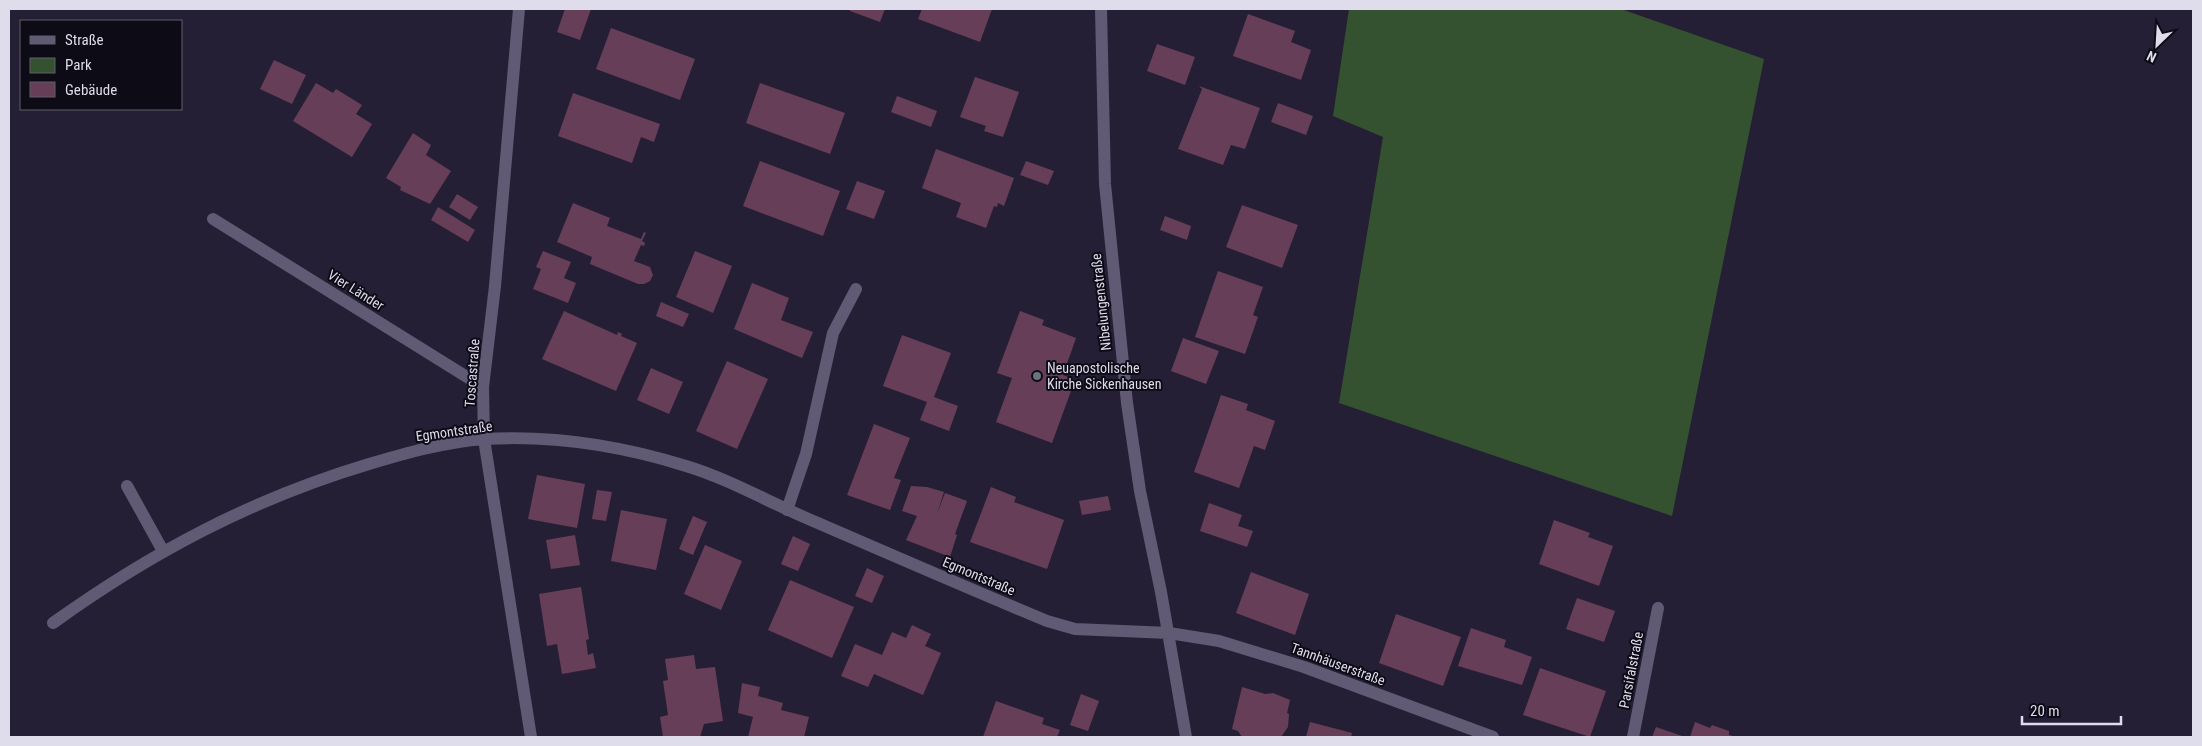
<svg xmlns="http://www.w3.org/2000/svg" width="2202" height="746" viewBox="0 0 2202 746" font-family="'Roboto Condensed',sans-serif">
<rect width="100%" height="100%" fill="#251f36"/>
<!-- green -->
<path fill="#355230" d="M 1349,9 L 1621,9 L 1764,59 L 1672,516 L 1339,403 L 1383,137 L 1333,116 Z"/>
<!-- building -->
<path fill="#673e58" d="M 565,9 L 591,9 L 580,40 L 557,32 Z
M 850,9 L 885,9 L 880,22 L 850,11 Z
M 922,9 L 992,9 L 980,42 L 918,19 Z
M 1248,14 L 1295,31 L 1291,42 L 1311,50 L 1301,80 L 1233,56 Z
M 611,28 L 695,59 L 680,100 L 596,69 Z
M 1157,44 L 1195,57 L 1185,85 L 1147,71 Z
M 274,60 L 306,75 L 292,104 L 260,89 Z
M 975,77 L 1019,92 L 1003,137 L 984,131 L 986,126 L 960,117 Z
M 316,83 L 333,93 L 336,89 L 362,105 L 356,114 L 372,124 L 352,157 L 293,121 Z
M 760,83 L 845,113 L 830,154 L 746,123 Z
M 1199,86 L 1260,108 L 1245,149 L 1231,145 L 1223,165 L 1178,149 L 1202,89 Z
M 573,93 L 660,124 L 654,142 L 641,137 L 632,163 L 558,136 Z
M 897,96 L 937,111 L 931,127 L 891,112 Z
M 1278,103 L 1313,116 L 1306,135 L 1271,122 Z
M 413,133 L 431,145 L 426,155 L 451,171 L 430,204 L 400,190 L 401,187 L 386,178 Z
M 936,149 L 1014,178 L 1004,206 L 998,203 L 997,207 L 994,206 L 986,228 L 956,217 L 961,203 L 922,188 Z
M 760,161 L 840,191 L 823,236 L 743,206 Z
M 1026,161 L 1054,171 L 1048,185 L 1020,175 Z
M 857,181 L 885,191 L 874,219 L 846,209 Z
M 457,194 L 478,207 L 470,220 L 449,207 Z
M 573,203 L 610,218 L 607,226 L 641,239 L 644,232 L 646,233 L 642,241 L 645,243 L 644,246 L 641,245 L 634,261 L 650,267 L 653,275 L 650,281 L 644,284 L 638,284 L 590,264 L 592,257 L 557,242 Z
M 1242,205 L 1298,225 L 1282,268 L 1226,247 Z
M 438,207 L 475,230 L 468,242 L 431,220 Z
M 1165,216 L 1191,226 L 1187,240 L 1160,230 Z
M 543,251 L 571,262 L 564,278 L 576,283 L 568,303 L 533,289 L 541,269 L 536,267 Z
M 695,251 L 732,266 L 713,313 L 676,297 Z
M 1218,271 L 1263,287 L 1253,315 L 1258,317 L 1245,354 L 1195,337 Z
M 752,283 L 789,298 L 781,320 L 813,332 L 802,358 L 734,329 Z
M 661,302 L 689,314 L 683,327 L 656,316 Z
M 564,311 L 617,335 L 618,332 L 622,334 L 621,336 L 637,343 L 616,391 L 542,359 Z
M 1020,311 L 1044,320 L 1042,325 L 1076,338 L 1063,375 L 1075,380 L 1052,443 L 996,422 L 1012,378 L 997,373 Z
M 902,335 L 951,353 L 934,397 L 958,406 L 949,431 L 920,420 L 927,402 L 883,386 Z
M 1183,338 L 1219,351 L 1206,384 L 1171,371 Z
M 727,361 L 768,379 L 737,449 L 696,431 Z
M 651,368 L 683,382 L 669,414 L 637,400 Z
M 1221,395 L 1248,404 L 1246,410 L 1275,421 L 1265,450 L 1254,446 L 1239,488 L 1194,472 Z
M 874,424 L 910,438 L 894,478 L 901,480 L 890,510 L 847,495 Z
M 537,475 L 585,484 L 577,528 L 528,519 Z
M 911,486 L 927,487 L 944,492 L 937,514 L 945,493 L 967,501 L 955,534 L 957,535 L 950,557 L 906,540 L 917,516 L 902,511 Z
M 991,487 L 1016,497 L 1014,502 L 1064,520 L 1047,569 L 970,542 Z
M 597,490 L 612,492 L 606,521 L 592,519 Z
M 1108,496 L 1111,510 L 1082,515 L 1079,501 Z
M 1209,503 L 1242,515 L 1238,526 L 1253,531 L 1247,547 L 1200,531 Z
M 621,510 L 667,519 L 656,570 L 611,561 Z
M 693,516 L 707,522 L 693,555 L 679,549 Z
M 1554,520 L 1590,533 L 1588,537 L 1613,546 L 1599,586 L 1539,564 Z
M 575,535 L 580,565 L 551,569 L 546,540 Z
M 793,536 L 810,544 L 798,571 L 781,564 Z
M 705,545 L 742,561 L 721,610 L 684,594 Z
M 867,568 L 884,576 L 872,603 L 855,596 Z
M 1251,572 L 1309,594 L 1295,635 L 1236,613 Z
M 790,580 L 854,607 L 832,658 L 768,630 Z
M 581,587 L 589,639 L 586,640 L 588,655 L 593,653 L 596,668 L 562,674 L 557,644 L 547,646 L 539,594 Z
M 1577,598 L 1615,611 L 1604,642 L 1566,629 Z
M 1396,614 L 1461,637 L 1443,686 L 1379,663 Z
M 912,625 L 931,634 L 925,646 L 941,653 L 923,695 L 874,674 L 868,687 L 841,676 L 855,644 L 882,655 L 892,632 L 906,638 Z
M 1471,628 L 1506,640 L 1504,647 L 1532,657 L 1522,685 L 1458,666 Z
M 694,655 L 696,669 L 715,667 L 723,721 L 704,724 L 700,737 L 663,737 L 660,717 L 668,715 L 663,681 L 668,680 L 665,659 Z
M 1540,668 L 1606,691 L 1590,737 L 1523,715 Z
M 742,683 L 760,687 L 758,696 L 783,703 L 781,710 L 809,717 L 804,737 L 748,737 L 753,717 L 738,713 Z
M 1242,687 L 1265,694 L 1273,693 L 1290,700 L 1287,713 L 1289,714 L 1288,727 L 1281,737 L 1242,737 L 1238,731 L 1232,729 Z
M 1081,694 L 1099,701 L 1088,731 L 1070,725 Z
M 996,701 L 1044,718 L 1042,724 L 1060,730 L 1057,737 L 983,737 Z
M 1310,722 L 1352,733 L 1351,737 L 1306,737 Z
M 1695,722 L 1710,728 L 1712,725 L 1729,731 L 1729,735 L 1736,737 L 1690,737 Z
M 1656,727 L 1685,737 L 1652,737 Z"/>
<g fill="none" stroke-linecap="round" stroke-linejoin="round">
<!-- street -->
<path stroke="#605a75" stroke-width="12" d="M 519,9 L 495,286 L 483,387 L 484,439 L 531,737
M 1101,9 L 1105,184 L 1127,403 L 1140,491 L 1161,592 L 1186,737
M 213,219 L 483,387
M 127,486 L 163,551
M 787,510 L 806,454 L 833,333 L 856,289
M 53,623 C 152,552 252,499 369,464 C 406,453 445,442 484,439 C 551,435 622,446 686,466 C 726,478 765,500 804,517 C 885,552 965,587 1047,621 L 1075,629 L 1169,633 L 1219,641 L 1304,667 L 1493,737
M 1633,737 L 1658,608"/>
</g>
<!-- markers -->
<circle fill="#6b7280" stroke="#0d0b15" stroke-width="2" cx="1037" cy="376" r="5"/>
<g text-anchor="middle" stroke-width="4" stroke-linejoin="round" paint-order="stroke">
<!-- street labels -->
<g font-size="14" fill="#dfdcec" stroke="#0d0b15">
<text transform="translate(356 290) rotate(32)" y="5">Vier Länder</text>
<text transform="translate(1101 302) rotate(-96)" y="5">Nibelungenstraße</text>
<text transform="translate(472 373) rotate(-86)" y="5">Toscastraße</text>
<text transform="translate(454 431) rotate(-8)" y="5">Egmontstraße</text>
<text transform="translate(979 576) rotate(23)" y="5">Egmontstraße</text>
<text transform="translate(1338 664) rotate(20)" y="5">Tannhäuserstraße</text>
<text transform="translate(1631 670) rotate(-79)" y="5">Parsifalstraße</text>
</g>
<!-- poi labels -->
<g font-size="14" fill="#dfdcec" stroke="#0d0b15" text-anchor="start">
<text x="1047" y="373">Neuapostolische<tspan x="1047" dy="16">Kirche Sickenhausen</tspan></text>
</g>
</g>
<!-- border -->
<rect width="2202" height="746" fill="none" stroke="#dfdcec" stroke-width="20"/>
<!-- legend -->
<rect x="20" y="20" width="162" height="90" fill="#0d0b15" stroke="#615f6b"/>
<rect x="30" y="36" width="25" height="8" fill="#605a75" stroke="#615f6b"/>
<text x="65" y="45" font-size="15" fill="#dfdcec">Straße</text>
<rect x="30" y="58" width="25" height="15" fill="#355230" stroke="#615f6b"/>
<text x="65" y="70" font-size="15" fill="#dfdcec">Park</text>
<rect x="30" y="82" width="25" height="15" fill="#673e58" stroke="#615f6b"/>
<text x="65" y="95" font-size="15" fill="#dfdcec">Gebäude</text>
<!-- north arrow -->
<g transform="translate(2157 45) rotate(205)" stroke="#0d0b15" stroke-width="4" paint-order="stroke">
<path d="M0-4L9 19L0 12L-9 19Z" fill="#dfdcec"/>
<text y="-8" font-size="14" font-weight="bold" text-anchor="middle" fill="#dfdcec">N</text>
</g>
<!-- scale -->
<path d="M2022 716v8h99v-8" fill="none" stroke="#dfdcec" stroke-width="2.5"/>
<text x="2030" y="716" font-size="15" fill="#dfdcec" stroke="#0d0b15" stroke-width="4" paint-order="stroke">20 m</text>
</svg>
